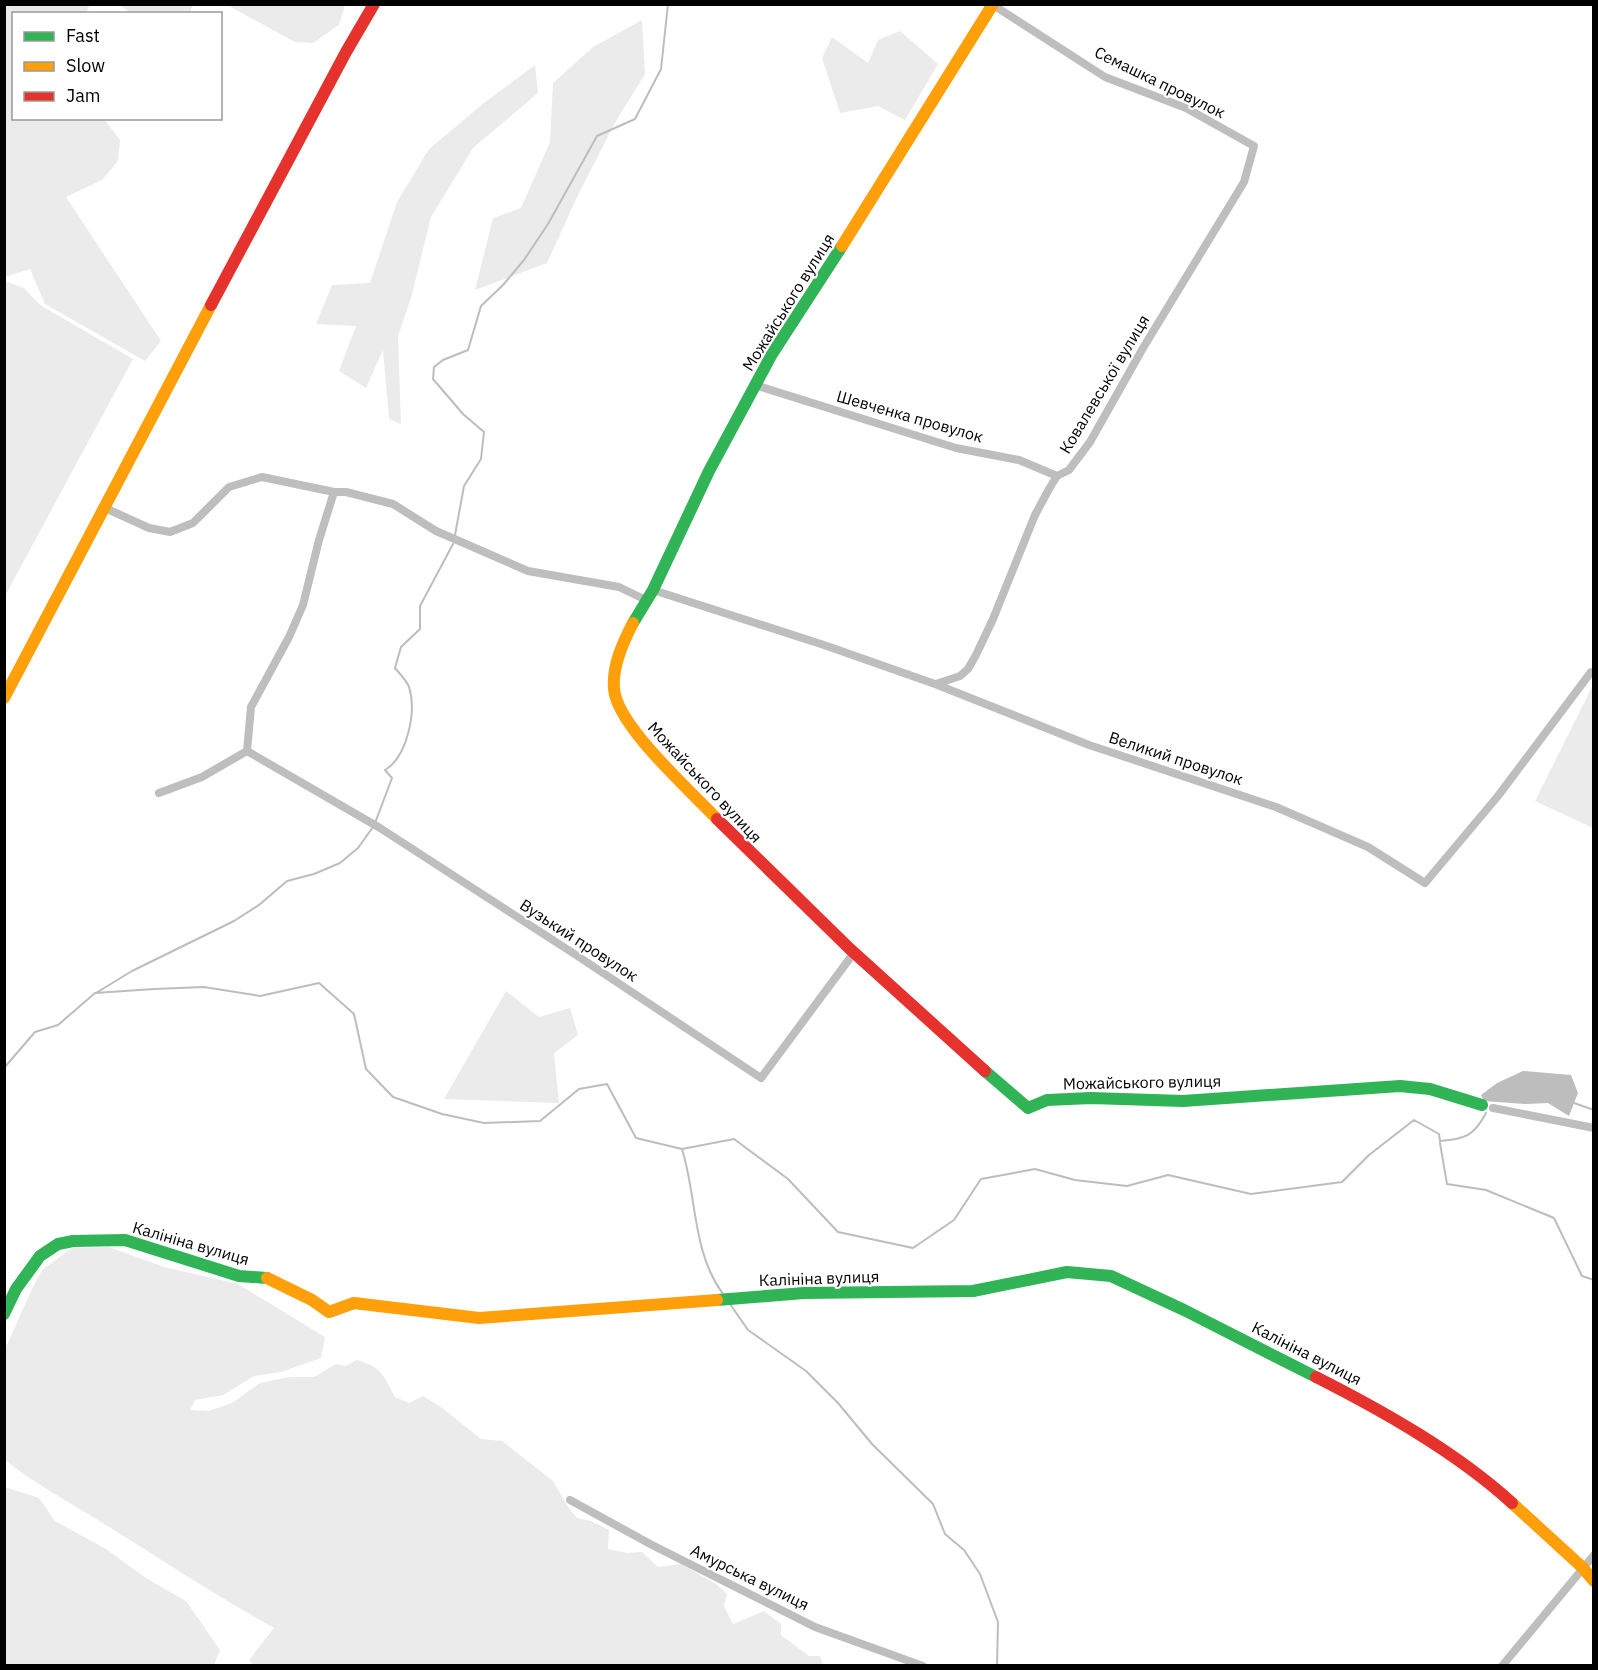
<svg xmlns="http://www.w3.org/2000/svg" width="1598" height="1670" viewBox="0 0 1598 1670" font-family="'IBM Plex Sans',sans-serif">
<rect width="100%" height="100%" fill="#fff"/>
<!-- green -->
<path fill="#ebebeb" d="M 4,5 L 90,5 L 86,13 L 14,14 L 14,118 L 104,119 L 120,140 L 118,161 L 102,180 L 66,197 L 161,341 L 145,361 L 45,304 L 30,269 L 5,277 Z
M 120,5 L 193,5 L 189,14 L 130,13 Z
M 227,5 L 345,4 L 345,5 L 339,25 L 313,43 L 295,42 Z
M 642,20 L 645,74 L 616,121 L 578,195 L 547,263 L 475,290 L 493,218 L 521,208 L 550,142 L 553,83 L 593,47 Z
M 900,31 L 938,64 L 905,120 L 878,106 L 840,113 L 822,58 L 832,37 L 868,63 L 878,40 Z
M 535,65 L 538,93 L 473,148 L 431,217 L 411,298 L 398,336 L 401,424 L 389,419 L 383,350 L 366,388 L 339,371 L 356,326 L 316,324 L 332,285 L 370,283 L 397,202 L 429,149 L 484,103 Z
M 5,281 L 24,288 L 40,305 L 133,359 L 5,596 Z
M 1593,685 L 1593,828 L 1535,801 Z
M 506,991 L 539,1017 L 570,1008 L 578,1035 L 554,1053 L 559,1103 L 444,1099 Z
M 109,1247 L 164,1267 L 238,1284 L 325,1337 L 321,1358 L 281,1372 L 254,1376 L 223,1395 L 195,1400 L 190,1410 L 209,1411 L 232,1403 L 260,1383 L 289,1377 L 314,1377 L 336,1364 L 345,1366 L 357,1360 C 382,1367 383,1375 395,1397 L 409,1403 L 423,1396 L 441,1407 L 481,1439 L 502,1441 L 553,1481 L 568,1507 L 577,1518 L 591,1521 L 609,1530 L 608,1549 L 627,1553 L 642,1552 L 658,1567 L 681,1564 L 716,1584 L 727,1594 L 724,1606 L 733,1624 L 764,1611 L 781,1624 L 781,1635 L 809,1656 L 820,1656 L 823,1665 L 253,1665 L 249,1660 L 274,1628 C 215,1595 159,1558 101,1522 C 69,1502 35,1484 5,1460 L 5,1349 L 32,1289 L 42,1270 L 72,1248 Z
M 5,1487 L 39,1498 L 55,1521 L 106,1549 L 146,1578 L 186,1601 L 220,1650 L 214,1665 L 5,1665 Z"/>
<!-- water -->
<path fill="#bdbdbd" d="M 1523,1071 L 1571,1075 L 1578,1093 L 1569,1116 L 1548,1103 L 1525,1104 L 1484,1101 L 1481,1095 L 1497,1083 Z"/>
<g fill="none" stroke-linecap="round" stroke-linejoin="round">
<!-- stream -->
<path stroke="#bdbdbd" stroke-width="2" d="M 455,535 L 464,486 L 481,459 L 484,432 L 463,414 L 433,379 L 434,367 L 443,360 L 468,350 L 481,306 L 503,285 L 524,260 L 548,224 L 597,136 L 635,119 L 661,69 L 668,4
M 375,823 L 392,778 L 385,770 C 407,757 417,712 409,687 C 407,681 400,674 395,668 L 401,647 L 420,629 L 420,606 L 453,544
M 96,993 L 132,971 L 234,921 L 259,905 L 287,881 L 314,874 L 340,863 L 358,848 L 373,827
M 4,1068 L 35,1032 L 58,1025 L 95,993 L 154,989 L 204,987 L 260,996 L 319,983 L 354,1014 L 366,1069 L 393,1097 L 442,1114 L 484,1123 L 540,1121 L 579,1089 L 607,1084 L 636,1138 L 682,1149 L 734,1139 L 788,1179 L 838,1232 L 913,1248 L 954,1220 L 981,1179 L 1035,1169 L 1075,1180 L 1127,1186 L 1168,1175 L 1251,1194 L 1342,1182 L 1369,1155 L 1414,1120 L 1439,1134 L 1440,1141 C 1465,1139 1474,1136 1486,1113
M 1574,1103 L 1594,1110
M 1440,1143 L 1447,1184 L 1486,1190 L 1554,1218 L 1582,1276 L 1594,1280
M 682,1149 C 697,1197 692,1252 723,1294
M 730,1304 L 748,1330 L 806,1371 L 838,1403 L 872,1444 L 933,1504 L 945,1534 L 964,1550 L 980,1574 L 998,1622 L 997,1666"/>
<!-- street -->
<path stroke="#bebebe" stroke-width="8" d="M 755,385 L 956,448 L 1019,460 L 1057,476
M 334,492 L 319,540 L 303,605 L 289,637 L 251,707 L 247,751 L 380,828 L 576,955 L 761,1078 L 853,954
M 103,507 L 149,528 L 170,532 L 193,523 L 229,487 L 262,477 L 334,492 L 346,492 L 393,504 L 436,531 L 528,571 L 619,587 L 646,600
M 653,590 L 824,645 L 935,684 L 1089,745 L 1276,807 L 1368,847 L 1425,883 L 1498,796 L 1591,672 L 1594,672
M 936,684 L 960,676 L 968,669 L 976,655 L 993,619 L 1035,515 L 1049,489 L 1057,476 L 1069,470 L 1090,442 L 1143,348 L 1244,182 L 1254,146 L 1186,108 L 1105,77 L 993,5
M 159,793 L 202,777 L 247,751
M 1493,1108 L 1594,1128
M 570,1500 L 652,1545 L 815,1627 L 923,1666
M 1502,1666 L 1594,1555"/>
<!-- fast -->
<path stroke="#30b455" stroke-width="12" d="M 633,623 L 653,590 L 709,471 L 772,354 L 842,246
M 985,1071 L 1028,1108 L 1047,1100 L 1091,1098 L 1183,1101 L 1400,1086 L 1430,1089 L 1482,1105
M 717,1300 L 804,1293 L 973,1291 L 1067,1272 L 1111,1276 L 1184,1310 L 1316,1377
M 4,1314 L 16,1289 L 40,1256 L 58,1244 L 73,1241 L 125,1240 L 239,1276 L 267,1278"/>
<!-- slow -->
<path stroke="#ff9f0a" stroke-width="12" d="M 842,246 L 993,4
M 633,623 C 623,642 612,666 614,689 C 617,726 691,791 717,819
M 4,698 L 211,305
M 267,1278 L 312,1300 L 329,1312 L 354,1303 L 479,1318 L 717,1300
M 1512,1503 L 1582,1567 L 1594,1581"/>
<!-- jam -->
<path stroke="#e5322d" stroke-width="12" d="M 211,305 L 346,52 L 374,4
M 717,819 L 850,949 L 985,1071
M 1316,1377 C 1383,1411 1456,1452 1512,1503"/>
</g>
<g text-anchor="middle" stroke-width="4.5" stroke-linejoin="round" paint-order="stroke">
<!-- street labels -->
<g font-size="16" fill="#000" stroke="#fff">
<text transform="translate(1160 82) rotate(26)" y="6">Семашка провулок</text>
<text transform="translate(788 302) rotate(-58)" y="6">Можайського вулиця</text>
<text transform="translate(1104 384) rotate(-59)" y="6">Ковалевської вулиця</text>
<text transform="translate(910 416) rotate(16)" y="6">Шевченка провулок</text>
<text transform="translate(1176 758) rotate(18)" y="6">Великий провулок</text>
<text transform="translate(705 782) rotate(47)" y="6">Можайського вулиця</text>
<text transform="translate(579 940) rotate(33)" y="6">Вузький провулок</text>
<text transform="translate(1142 1082) rotate(-1)" y="6">Можайського вулиця</text>
<text transform="translate(191 1243) rotate(16)" y="6">Калініна вулиця</text>
<text transform="translate(819 1278) rotate(-2)" y="6">Калініна вулиця</text>
<text transform="translate(1307 1353) rotate(27)" y="6">Калініна вулиця</text>
<text transform="translate(750 1577) rotate(26)" y="6">Амурська вулиця</text>
</g>
</g>
<!-- border -->
<rect width="1598" height="1670" fill="none" stroke="#000000" stroke-width="12"/>
<!-- legend -->
<rect x="12" y="12" width="210" height="108" fill="#ffffff" stroke="#999999" stroke-width="1.5"/>
<rect x="24" y="32" width="30" height="9" fill="#30b455" stroke="#999999" stroke-width="1.5"/>
<text x="66" y="42" font-size="18" fill="#000000">Fast</text>
<rect x="24" y="62" width="30" height="9" fill="#ff9f0a" stroke="#999999" stroke-width="1.5"/>
<text x="66" y="72" font-size="18" fill="#000000">Slow</text>
<rect x="24" y="92" width="30" height="9" fill="#e5322d" stroke="#999999" stroke-width="1.5"/>
<text x="66" y="102" font-size="18" fill="#000000">Jam</text>
</svg>
